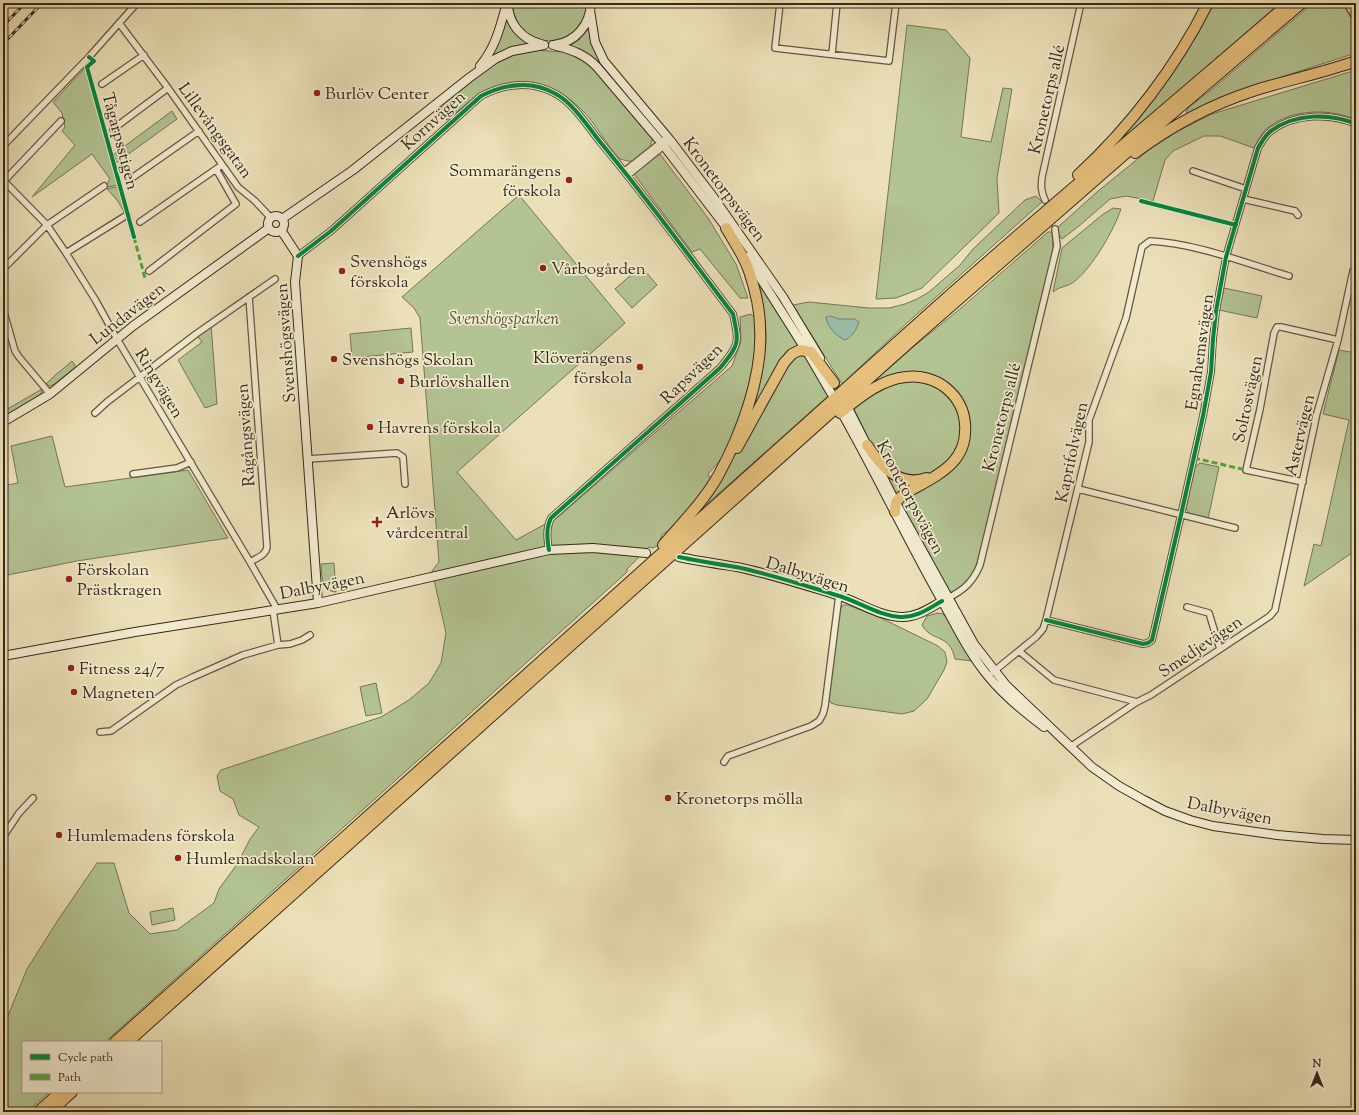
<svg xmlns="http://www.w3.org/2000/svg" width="1359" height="1115" viewBox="0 0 1359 1115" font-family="'Sorts Mill Goudy',serif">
<rect width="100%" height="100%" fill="#ebe0b7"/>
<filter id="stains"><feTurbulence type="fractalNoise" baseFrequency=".005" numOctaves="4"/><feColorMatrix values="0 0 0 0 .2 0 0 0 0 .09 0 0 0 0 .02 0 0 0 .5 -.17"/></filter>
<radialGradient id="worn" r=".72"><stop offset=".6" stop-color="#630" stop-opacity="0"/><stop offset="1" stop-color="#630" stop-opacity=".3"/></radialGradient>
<!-- green -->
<path fill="#b3c392" stroke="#747656" d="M 512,3 L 587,3 L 587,4 C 581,53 516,53 512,3 Z
M 1212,3 L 1280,3 L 1107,153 L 1177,67 Z
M 1313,3 L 1343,3 L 1356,24 L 1356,53 L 1247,88 L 1190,113 L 1186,112 L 1189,107 L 1210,91 Z
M 505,15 C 510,29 518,39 532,45 L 488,60 Z
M 907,25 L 946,30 L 970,58 L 961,137 L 991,142 L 1003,88 L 1012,89 L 997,178 L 999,213 L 922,288 L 896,298 L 876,299 Z
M 589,28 L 593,45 L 599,59 L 657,129 L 660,135 L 629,99 L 568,47 L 579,40 Z
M 533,50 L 564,52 L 579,57 L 598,71 L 652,136 L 652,140 L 650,147 L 632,161 L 628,161 L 620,159 C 605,144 596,123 581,109 C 556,84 515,75 483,92 C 470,99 459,111 447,120 L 438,108 L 499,59 Z
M 86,67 L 118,185 L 108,187 L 106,185 L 110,179 L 92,154 L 32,197 L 75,145 L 62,131 L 65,127 L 62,113 L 53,102 Z
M 1356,70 L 1356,120 C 1331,108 1293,109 1270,126 C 1262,131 1258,141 1254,148 L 1220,136 L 1204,136 L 1173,151 L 1165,160 L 1153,201 L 1126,196 L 1110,199 L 1079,226 L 1062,239 L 1058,233 L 1058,227 L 1097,192 L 1150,149 L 1178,131 L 1212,114 Z
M 172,111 L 177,119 L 116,163 L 114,154 Z
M 660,154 L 708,218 L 736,264 L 748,298 L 740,298 L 700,249 L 692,252 L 634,174 Z
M 115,187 L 119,189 L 126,215 L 117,200 L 107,189 Z
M 519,195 L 625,323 L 457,472 L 516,540 L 558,517 L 732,366 L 741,341 L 740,317 L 751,314 L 751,315 L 755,316 L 756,343 L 752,373 L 742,408 L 729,443 L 722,458 L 708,474 L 711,480 L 698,498 L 671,530 L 662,534 L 659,545 L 653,548 L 649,547 L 627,569 L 627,572 L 105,1042 L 23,1042 L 23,1092 L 49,1092 L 27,1112 L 3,1112 L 3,1028 L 27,969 L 58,920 L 97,863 L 114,863 L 129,913 L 150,934 L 177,930 L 214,903 L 219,889 L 238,863 L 250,839 L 259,827 L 239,815 L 233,799 L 220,791 L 217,776 L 221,770 L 381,717 L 409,700 L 429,683 L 441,663 L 446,633 L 432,571 L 439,562 L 420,318 L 414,308 L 402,297 Z
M 1036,196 L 1042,202 L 907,323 L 842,384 L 793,305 L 809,302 L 869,308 L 889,308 L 905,304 L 917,299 L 929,292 L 960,265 L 973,249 L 1025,200 Z
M 1113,208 L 1121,209 C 1113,232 1093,266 1075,281 C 1068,287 1060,286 1053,292 L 1062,248 L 1102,215 Z
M 1048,232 L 1052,232 L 1053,247 L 1052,255 L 978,560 C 973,574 966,589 950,593 L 901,506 L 901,502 L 954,466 L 967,414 L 928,375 L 862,392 L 912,348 L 961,308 Z
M 641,266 L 657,285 L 632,308 L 615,289 Z
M 753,273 L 800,346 L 743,431 C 750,405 764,368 766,342 C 767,319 759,295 753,273 Z
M 1224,288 L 1262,296 L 1257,318 L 1219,310 Z
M 211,324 L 217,404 L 205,408 L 178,360 L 202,342 L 196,334 Z
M 411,328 L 413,352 L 352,358 L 350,334 Z
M 1339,350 L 1356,353 L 1356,550 L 1304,586 L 1314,544 L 1321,546 L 1349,420 L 1323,414 Z
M 804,353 L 828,396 L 690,519 L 742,445 L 790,360 Z
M 72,361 L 76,367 L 53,385 L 49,386 L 46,384 L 52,378 Z
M 926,380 L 948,393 L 960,413 L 962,438 L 951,460 L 930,474 L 915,477 L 893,470 L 872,446 L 853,407 L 870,394 L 892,383 Z
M 42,389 L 41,394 L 5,416 L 3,415 L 4,411 Z
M 52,436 L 65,487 L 188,470 L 228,538 L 77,561 L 3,576 L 3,486 L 18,483 L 11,446 Z
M 1200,463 L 1219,467 L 1208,519 L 1190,514 L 1186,509 L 1195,467 Z
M 882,469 L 917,483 L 896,498 Z
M 334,563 L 336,592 C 321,591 322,576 321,564 Z
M 843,605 L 848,605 L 881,618 L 938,646 L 945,652 L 947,662 L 944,670 L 927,699 L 914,711 L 902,714 L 837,705 L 831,703 L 829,699 L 830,688 L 840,610 Z
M 938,613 L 943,614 L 946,617 L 973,661 L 955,659 C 950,633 931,642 922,625 L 927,616 Z
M 376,683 L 382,713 L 366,716 L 360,687 Z
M 173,908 L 175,920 L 152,925 L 150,912 Z"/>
<!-- water -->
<path fill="#99bea9" stroke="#718270" d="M 830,316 L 839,319 L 855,319 L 859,322 C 856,330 853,336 845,340 C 837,336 827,327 826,317 Z"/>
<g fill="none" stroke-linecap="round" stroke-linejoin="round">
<defs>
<path id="street" d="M 780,3 L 775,48 L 889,61 L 896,3
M 119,23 L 168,88 L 238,187 L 255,201 L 271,218
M 832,54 L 837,3
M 102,84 L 144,55
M 113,129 L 168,88
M 3,146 L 89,57 L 137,3
M 625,171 L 668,137
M 1193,171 L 1246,189
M 628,175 L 666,144
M 129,180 L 199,131
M 4,181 L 47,225 L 66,253 L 96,301 L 117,339 L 250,562 L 277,609
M 3,182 L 61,121
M 1243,199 L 1295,211 L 1298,215
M 1045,200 C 1041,192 1041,186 1042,177 L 1081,3
M 140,222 L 219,167
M 66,253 L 127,215
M 298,256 L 331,231 L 481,96 C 505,84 532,80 556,94 C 574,104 588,127 601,143 C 647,198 689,256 733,314 C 739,343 740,344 720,368 L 551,518 C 546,528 547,538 549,550
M 3,269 L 47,225 L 104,186
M 149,271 L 236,204 L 216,169
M 249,297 L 267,547 C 266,555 257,558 250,562
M 3,309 L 15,351 L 19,357 L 50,394
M 95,413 L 107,402 L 196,334 L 275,279
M 308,459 L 397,453 L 403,457 L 405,484
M 133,474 L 177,468 L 191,462
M 1303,482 L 1246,470 L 1260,409 L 1274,333 L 1277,327 L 1281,327 L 1338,340
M 1078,489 L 1235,528
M 948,598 C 964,590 973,582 980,565 L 1057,246 L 1055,229
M 1187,607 L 1209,613 L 1220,649
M 273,610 L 278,645
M 1046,620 L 1143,644 L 1148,643 L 1152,640 L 1181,515 L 1203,416 L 1211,372 L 1213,339 L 1216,311 L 1226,257 L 1258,148 C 1262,142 1265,135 1271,131 C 1295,113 1330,113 1356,124
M 1019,651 L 1054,680 L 1137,702 L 1151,695 L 1270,616 L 1275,610 L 1317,413 L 1338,340 L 1353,271 L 1356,271
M 993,672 L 1036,637 L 1043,629 L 1046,620 L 1089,442 L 1089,420 L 1126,318 L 1142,247 L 1150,241 C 1195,243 1245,263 1289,276
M 100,732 L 111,731 L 176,685 L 193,677 L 243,655 L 278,645 L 290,644 L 302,640 L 310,635
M 1070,747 L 1137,702
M 724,762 L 728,756 L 811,726 L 819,721 L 823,714 L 825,706 L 839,595
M 3,837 L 19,813 L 33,798"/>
<path id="secondary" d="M 508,3 C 508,23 521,39 541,44
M 590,10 L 595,42 L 604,61 L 670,140 L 714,198 L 783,297 L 820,358
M 553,45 C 570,49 585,54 597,67 L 664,146 L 729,231
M 554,45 C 576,42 590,25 591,3
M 480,66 C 495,48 500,28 506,6
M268 224a8 8 0 1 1 16 0a8 8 0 1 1-16 0Z
M 282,219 L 353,170 L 469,78 L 495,59 L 512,51 L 544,45
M 281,230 L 298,256 L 295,282 L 318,603
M 747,257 L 806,350 L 831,393
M 849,410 L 896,503 L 974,644 L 1006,685 L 1092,767 L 1119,786 L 1144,800 L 1165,811 L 1190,820 L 1213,826 L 1277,835 L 1323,839 L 1356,840
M 843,415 C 877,475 907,539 941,599 C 956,626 969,653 988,676 C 1004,696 1024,712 1044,727
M 3,422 L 50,394 L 133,326 L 269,228
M 679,557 C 698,561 718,564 737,567 C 771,574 804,585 837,595 C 859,602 880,617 903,617 C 919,617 932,606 945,600
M 3,656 L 135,632 L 318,603 L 549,550 L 593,548 L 646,553"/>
<path id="highway" d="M 1349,3 L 1356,15
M 1135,153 C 1171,126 1210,105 1253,91 C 1287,80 1323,73 1356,61
M 1078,175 C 1130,127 1176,67 1208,3
M 840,413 C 859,398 881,379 906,377 C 919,375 935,379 946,388 C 957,397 964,409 965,424 C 968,460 942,473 915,488 C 908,492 899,496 896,503 C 895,506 895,510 895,512
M 867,445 C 880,465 899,488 927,478
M 737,448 L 784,363 L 792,354 L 800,350 L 811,352 L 834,383
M 663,545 C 682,523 704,501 718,476 C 741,434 763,376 760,328 C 760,309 755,289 749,271 C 744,256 734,242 726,228
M 115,1042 C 386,801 655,559 925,317 C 1044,210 1168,108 1289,3
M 128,1042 L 911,341 L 1132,148 L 1302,3
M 38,1112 L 60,1092
M 50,1112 L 72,1092"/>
</defs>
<!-- street casing -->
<use href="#street" stroke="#635741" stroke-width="8"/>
<!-- secondary casing -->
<use href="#secondary" stroke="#36291a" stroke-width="10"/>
<!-- highway casing -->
<use href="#highway" stroke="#36291a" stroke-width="12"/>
<!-- street -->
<use href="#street" stroke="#f2ebd0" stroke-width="5.5"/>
<!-- secondary -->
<use href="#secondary" stroke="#f2ebd0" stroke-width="8"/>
<!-- highway -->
<use href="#highway" stroke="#e6c07c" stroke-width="10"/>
<defs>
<path id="rail" d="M 3,26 L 25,3
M 3,44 L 42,3"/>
</defs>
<!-- rail casing -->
<use href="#rail" stroke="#36291a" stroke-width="3"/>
<!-- rail -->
<use href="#rail" stroke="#f2ebd0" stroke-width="1.5" stroke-dasharray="4.5" stroke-linecap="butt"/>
<!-- quiet -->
<path stroke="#53a340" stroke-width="3" stroke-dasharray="6 3" stroke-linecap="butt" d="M 134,237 L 145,278
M 1194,458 L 1246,470"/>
<defs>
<path id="cycleway" d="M 89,57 L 94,61 L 87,67 L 134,237
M 1141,201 L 1236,225
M 298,256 L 331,231 L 481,96 C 505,84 532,80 556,94 C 574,104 588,127 601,143 C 647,198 689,256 733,314 C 739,343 740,344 720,368 L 551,518 C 546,528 547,538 549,550
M 679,557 C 698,561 717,564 736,567 C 770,574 803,585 836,595 C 858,601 877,615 900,617 C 916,618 928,609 942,601
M 1046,620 L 1143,644 L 1148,643 L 1152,640 L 1181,515 L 1203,416 L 1211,372 L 1213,339 L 1216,311 L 1226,257 L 1258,148 C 1262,142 1265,135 1271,131 C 1295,113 1330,113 1356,124"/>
</defs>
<!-- cycleway casing -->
<use href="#cycleway" stroke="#f2ebd0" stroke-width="6"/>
<!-- cycleway -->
<use href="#cycleway" stroke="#00873e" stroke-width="4"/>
</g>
<!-- markers -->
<g fill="#8f2418" stroke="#f2ebd0" stroke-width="1.5">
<circle cx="317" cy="93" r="4"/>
<circle cx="569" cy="180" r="4"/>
<circle cx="543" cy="268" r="4"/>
<circle cx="342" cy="271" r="4"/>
<circle cx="334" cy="359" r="4"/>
<circle cx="640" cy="367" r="4"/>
<circle cx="401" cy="381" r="4"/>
<circle cx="370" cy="427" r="4"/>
<path d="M375 516h4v4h4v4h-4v4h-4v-4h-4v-4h4z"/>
<circle cx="69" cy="579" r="4"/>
<circle cx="71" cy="668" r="4"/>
<circle cx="74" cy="692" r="4"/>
<circle cx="668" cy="798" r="4"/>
<circle cx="59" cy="835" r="4"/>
<circle cx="178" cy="858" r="4"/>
</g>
<g text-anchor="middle" stroke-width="3.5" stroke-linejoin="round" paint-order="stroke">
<!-- poi labels -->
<g font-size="17" fill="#36291a" stroke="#f2ebd0" text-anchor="start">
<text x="325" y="99">Burlöv Center</text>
<text x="561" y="176" text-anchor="end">Sommarängens<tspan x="561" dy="20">förskola</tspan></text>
<text x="350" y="267">Svenshögs<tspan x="350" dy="20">förskola</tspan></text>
<text x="551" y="274">Vårbogården</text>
<text x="632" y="363" text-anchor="end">Klöverängens<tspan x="632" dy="20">förskola</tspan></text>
<text x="342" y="365">Svenshögs Skolan</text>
<text x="409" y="387">Burlövshallen</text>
<text x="378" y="433">Havrens förskola</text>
<text x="386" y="518">Arlövs<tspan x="386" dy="20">vårdcentral</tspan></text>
<text x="77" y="575">Förskolan<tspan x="77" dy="20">Prästkragen</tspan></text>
<text x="79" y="674">Fitness 24/7</text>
<text x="82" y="698">Magneten</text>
<text x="676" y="804">Kronetorps mölla</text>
<text x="67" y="841">Humlemadens förskola</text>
<text x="186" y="864">Humlemadskolan</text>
</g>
<!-- street labels -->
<g font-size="17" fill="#36291a" stroke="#f2ebd0">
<text transform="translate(1046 99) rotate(-77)" y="6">Kronetorps allé</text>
<text transform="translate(433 120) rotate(-42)" y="6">Kornvägen</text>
<text transform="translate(216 130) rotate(54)" y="6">Lillevångsgatan</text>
<text transform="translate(121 141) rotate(75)" y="6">Tågarpsstigen</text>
<text transform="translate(725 189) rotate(53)" y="6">Kronetorpsvägen</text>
<text transform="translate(127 313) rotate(-38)" y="6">Lundavägen</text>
<text transform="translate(285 343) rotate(-94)" y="6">Svenshögsvägen</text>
<text transform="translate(1199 352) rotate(-82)" y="6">Egnahemsvägen</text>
<text transform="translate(691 373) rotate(-44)" y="6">Rapsvägen</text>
<text transform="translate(160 383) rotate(59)" y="6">Ringvägen</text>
<text transform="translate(1247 399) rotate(-78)" y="6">Solrosvägen</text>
<text transform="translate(1001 417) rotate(-76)" y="6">Kronetorps allé</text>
<text transform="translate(245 435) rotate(-94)" y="6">Rågångsvägen</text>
<text transform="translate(1299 435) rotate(-77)" y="6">Astervägen</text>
<text transform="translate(1071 452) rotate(-78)" y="6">Kaprifolvägen</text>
<text transform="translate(911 497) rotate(62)" y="6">Kronetorpsvägen</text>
<text transform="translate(808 574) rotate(17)" y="6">Dalbyvägen</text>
<text transform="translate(322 585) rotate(-11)" y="6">Dalbyvägen</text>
<text transform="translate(1200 646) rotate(-34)" y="6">Smedjevägen</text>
<text transform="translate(1230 810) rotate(11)" y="6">Dalbyvägen</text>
</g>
<!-- park labels -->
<g font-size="17" font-style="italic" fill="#555038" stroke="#f2ebd0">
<text x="504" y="324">Svenshögsparken</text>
</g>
</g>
<!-- margin -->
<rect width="1359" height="1115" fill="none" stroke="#ebe0b7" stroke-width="16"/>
<rect x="4" y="4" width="1351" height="1107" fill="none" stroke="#36291a" stroke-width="2"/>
<rect x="8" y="8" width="1343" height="1099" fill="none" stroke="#36291a"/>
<!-- legend -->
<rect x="22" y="1041" width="140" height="52" fill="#f2ebd0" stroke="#a79d87"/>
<rect x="30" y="1054" width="20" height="6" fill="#00873e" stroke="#a79d87"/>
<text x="58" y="1061" font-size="12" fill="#36291a">Cycle path</text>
<rect x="30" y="1074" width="20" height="6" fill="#53a340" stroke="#a79d87"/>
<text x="58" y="1081" font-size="12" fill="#36291a">Path</text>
<!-- north arrow -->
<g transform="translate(1317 1073)" stroke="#f2ebd0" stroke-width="3" paint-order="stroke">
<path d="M0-3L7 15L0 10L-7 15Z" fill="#36291a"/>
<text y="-6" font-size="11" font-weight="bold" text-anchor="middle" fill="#36291a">N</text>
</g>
<rect width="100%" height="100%" filter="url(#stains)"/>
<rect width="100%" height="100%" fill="url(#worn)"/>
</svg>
